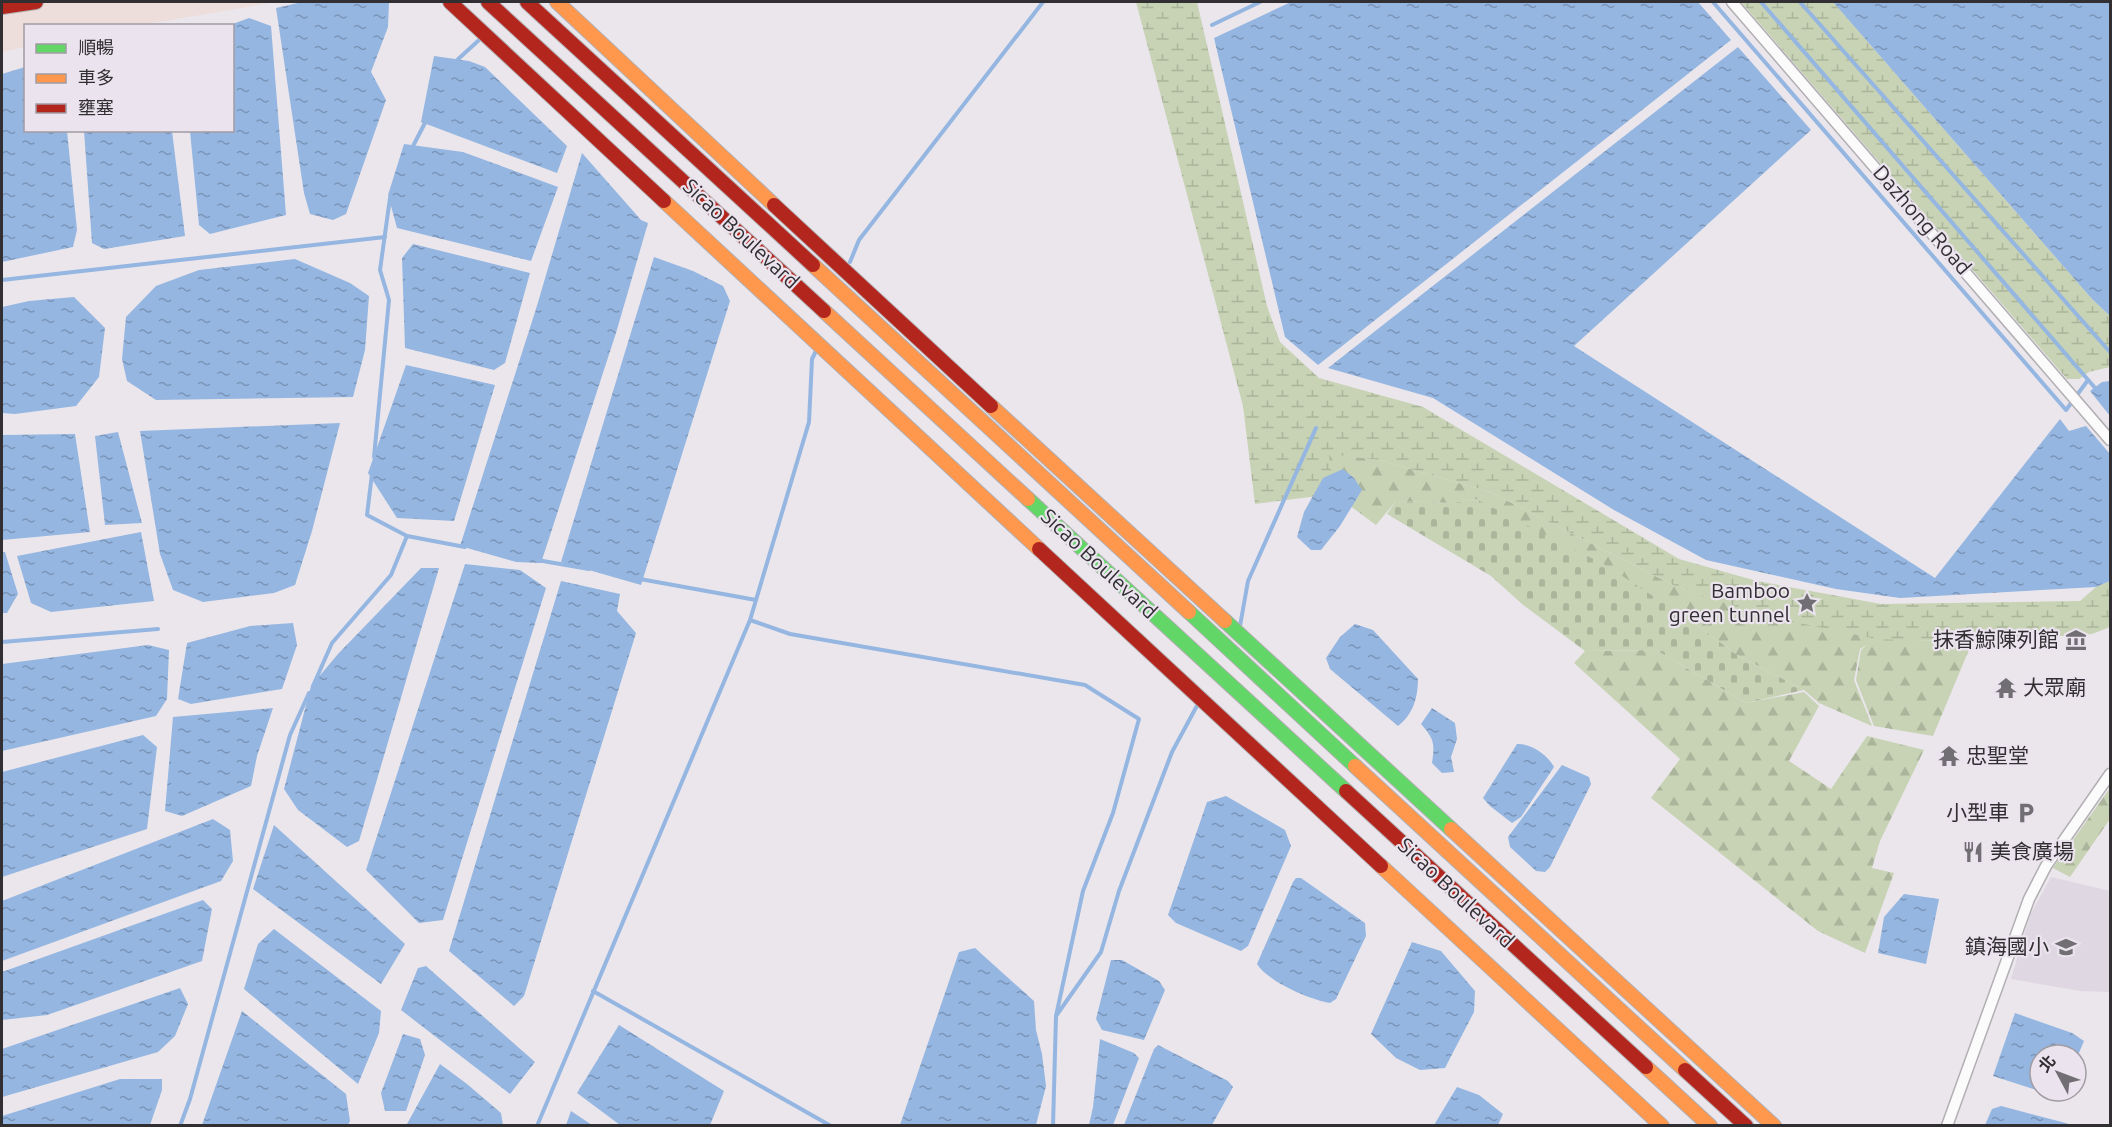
<svg xmlns="http://www.w3.org/2000/svg" width="2112" height="1127" viewBox="0 0 2112 1127" font-family="Ubuntu,'Noto Sans TC',sans-serif">
<defs>
<pattern id="forest-firs" width="22" height="20" patternUnits="userSpaceOnUse" patternTransform="scale(1.5)"><rect width="22" height="20" fill="#c7d3b4"/><path d="M5 1l3.5 6h-7zM16 11l3.5 6h-7z" fill="#abb59b"/></pattern>
<pattern id="wetland-marsh" width="20" height="14" patternUnits="userSpaceOnUse" patternTransform="scale(1.5)"><rect width="20" height="14" fill="#c7d3b4"/><path d="M1 5h8M5 5V1M11 12h8M15 12V8" fill="none" stroke="#abb59b"/></pattern>
<pattern id="cemetery-stones" width="16" height="16" patternUnits="userSpaceOnUse" patternTransform="scale(1.5)"><rect width="16" height="16" fill="#c7d3b4"/><path d="M2 7V4a2 2 0 0 1 4 0v3zM10 15v-3a2 2 0 0 1 4 0v3z" fill="#abb59b"/></pattern>
<pattern id="water-ripples" width="26" height="14" patternUnits="userSpaceOnUse" patternTransform="scale(1.5)"><rect width="26" height="14" fill="#95b6e1"/><path d="M2 4q2-2 4 0t4 0M15 11q2-2 4 0t4 0" fill="none" stroke="#7a94b7"/></pattern>
</defs>
<rect width="100%" height="100%" fill="#eae6ec"/>
<!-- built -->
<path fill="#dfd7e2" d="M 2051,877 L 2110,891 L 2110,992 L 2080,991 L 2011,979 L 2030,915 Z"/>
<!-- industrial -->
<path fill="#eddedc" d="M 2,2 L 276,2 L 142,25 L 26,26 L 25,47 L 2,52 Z"/>
<!-- forest -->
<path fill="url(#forest-firs)" d="M 1328,453 L 1379,460 L 1490,492 L 1673,585 L 1715,599 L 1917,641 L 1973,640 L 1933,736 L 1874,726 L 1856,680 L 1861,650 L 1867,645 L 1860,649 L 1854,680 L 1872,726 L 1819,703 L 1804,690 L 1737,655 L 1694,623 L 1476,499 L 1451,503 L 1396,501 L 1376,525 L 1334,494 Z
M 1656,650 L 1746,703 L 1804,692 L 1819,706 L 1789,761 L 1831,789 L 1867,736 L 1924,750 L 1880,841 L 1872,868 L 1894,873 L 1865,953 L 1818,931 L 1651,798 L 1680,759 L 1574,663 L 1585,651 Z
M 2110,788 L 2110,819 L 2070,877 L 2053,868 Z"/>
<!-- wetland -->
<path fill="url(#wetland-marsh)" d="M 1136,2 L 1197,2 L 1267,306 L 1280,342 L 1319,378 L 1423,407 L 1679,559 L 1757,581 L 1881,604 L 2080,601 L 2096,587 L 2110,581 L 2110,627 L 2092,634 L 2029,638 L 1917,641 L 1877,639 L 1764,616 L 1673,585 L 1490,492 L 1379,460 L 1329,454 L 1334,494 L 1255,504 L 1243,406 Z
M 1741,2 L 1833,2 L 2092,299 L 2110,316 L 2110,367 L 2089,372 L 2079,379 L 2067,379 Z"/>
<!-- cemetery -->
<path fill="url(#cemetery-stones)" d="M 1476,499 L 1607,566 L 1694,623 L 1737,655 L 1804,690 L 1746,703 L 1656,650 L 1585,651 L 1522,604 L 1491,576 L 1387,514 L 1396,501 L 1451,503 Z"/>
<!-- water -->
<path fill="url(#water-ripples)" d="M 302,2 L 389,2 L 388,27 L 371,72 L 386,100 L 346,214 L 333,220 L 310,214 L 304,193 L 276,8 Z
M 1291,2 L 1698,2 L 1731,40 L 1318,365 L 1285,337 L 1214,38 Z
M 1833,2 L 2110,2 L 2110,316 L 2092,299 Z
M 249,18 L 271,26 L 286,215 L 210,234 L 199,225 L 190,131 L 232,130 L 232,26 L 230,25 Z
M 1738,47 L 1811,130 L 1574,346 L 1935,578 L 2060,419 L 2069,431 L 2086,426 L 2110,454 L 2110,581 L 2096,587 L 1900,598 L 1836,589 L 1706,560 L 1614,510 L 1433,398 L 1328,368 Z
M 434,56 L 469,61 L 485,67 L 567,146 L 557,173 L 421,122 Z
M 25,67 L 26,130 L 67,131 L 77,230 L 73,247 L 2,262 L 2,74 Z
M 84,131 L 172,131 L 185,236 L 104,249 L 92,243 Z
M 404,144 L 463,152 L 558,187 L 531,261 L 397,228 L 388,195 Z
M 582,153 L 641,220 L 648,223 L 616,333 L 541,563 L 516,562 L 460,546 L 536,309 Z
M 413,244 L 530,273 L 505,363 L 494,370 L 405,348 L 402,258 Z
M 654,257 L 693,271 L 723,286 L 730,301 L 641,585 L 561,562 Z
M 295,259 L 350,283 L 369,296 L 365,350 L 353,397 L 156,400 L 127,381 L 122,359 L 126,317 L 156,286 L 199,270 Z
M 74,297 L 105,328 L 99,377 L 76,406 L 15,414 L 2,413 L 2,307 L 29,301 Z
M 406,365 L 495,385 L 454,521 L 397,518 L 368,473 Z
M 2110,381 L 2110,416 L 2090,391 L 2102,382 Z
M 340,423 L 312,531 L 295,585 L 274,593 L 203,602 L 173,590 L 160,554 L 140,431 Z
M 118,432 L 142,523 L 105,525 L 95,436 Z
M 75,434 L 90,532 L 2,540 L 2,435 Z
M 1343,469 L 1354,478 L 1362,490 L 1340,526 L 1321,550 L 1311,550 L 1297,537 L 1304,512 L 1323,478 Z
M 141,532 L 154,601 L 51,612 L 31,603 L 17,556 Z
M 2,552 L 5,552 L 18,594 L 7,613 L 2,613 Z
M 465,564 L 520,570 L 546,588 L 443,920 L 419,923 L 366,870 Z
M 421,568 L 439,568 L 359,841 L 347,847 L 298,810 L 284,789 L 311,686 L 338,654 Z
M 561,581 L 620,594 L 617,611 L 636,633 L 524,996 L 514,1006 L 449,951 Z
M 293,623 L 297,645 L 282,689 L 191,704 L 178,699 L 187,643 L 250,626 Z
M 1355,624 L 1373,630 L 1418,679 C 1418,697 1413,715 1398,726 L 1330,669 L 1326,658 L 1340,637 Z
M 148,645 L 169,650 L 167,699 L 156,716 L 2,751 L 2,664 Z
M 273,708 L 257,756 L 251,786 L 182,816 L 165,811 L 173,717 Z
M 1432,708 L 1455,723 L 1457,739 L 1451,757 L 1454,772 L 1442,773 L 1432,763 C 1435,743 1434,739 1421,724 Z
M 143,735 L 157,747 L 147,829 L 2,877 L 2,772 Z
M 1517,744 C 1530,743 1548,755 1554,767 L 1521,817 L 1512,823 L 1490,806 L 1483,798 Z
M 1562,765 L 1589,777 L 1591,784 L 1550,867 L 1545,872 L 1536,871 L 1510,847 L 1508,837 Z
M 1226,796 L 1285,830 L 1291,846 L 1248,946 L 1241,951 L 1176,923 L 1168,915 L 1207,802 Z
M 213,819 L 230,830 L 233,861 L 221,881 L 2,961 L 2,901 Z
M 274,825 L 405,944 L 381,984 L 253,889 Z
M 1296,878 L 1301,878 L 1365,923 L 1366,936 L 1336,999 L 1330,1003 C 1311,1000 1267,981 1257,964 L 1293,882 Z
M 1904,894 L 1939,899 L 1926,964 L 1878,953 L 1884,917 Z
M 203,900 L 212,909 L 202,961 L 47,1015 L 2,1020 L 2,972 Z
M 274,929 L 381,1011 L 379,1033 L 358,1084 L 244,989 L 258,944 Z
M 1412,942 L 1441,951 L 1475,991 L 1474,1012 L 1445,1068 L 1420,1070 L 1396,1058 L 1371,1034 Z
M 975,948 L 1034,1001 L 1036,1030 L 1042,1054 L 1046,1086 L 1036,1125 L 900,1125 L 959,952 Z
M 1111,960 L 1122,960 L 1159,981 L 1165,990 L 1144,1040 L 1102,1030 L 1096,1019 Z
M 426,966 L 535,1062 L 510,1094 L 401,1010 L 418,968 Z
M 180,988 L 188,1004 L 175,1036 L 158,1052 L 2,1097 L 2,1049 Z
M 242,1011 L 346,1094 L 350,1121 L 348,1125 L 202,1125 Z
M 2015,1013 L 2072,1033 L 2084,1041 L 2076,1060 L 2076,1055 L 2040,1055 L 2040,1091 L 2058,1091 L 2055,1096 L 1993,1076 Z
M 619,1025 L 724,1091 L 710,1125 L 620,1125 L 577,1093 Z
M 403,1034 L 420,1039 L 425,1055 L 406,1111 L 385,1111 L 381,1093 Z
M 1100,1039 L 1134,1053 L 1139,1058 L 1113,1125 L 1089,1125 L 1093,1107 Z
M 1158,1045 L 1228,1081 L 1233,1087 L 1212,1125 L 1124,1125 L 1154,1049 Z
M 440,1064 L 467,1084 L 501,1113 L 503,1125 L 407,1124 Z
M 120,1079 L 162,1079 L 162,1090 L 150,1125 L 2,1125 L 2,1116 Z
M 1457,1087 L 1479,1095 L 1503,1114 L 1498,1125 L 1434,1125 Z
M 2001,1106 L 2062,1122 L 2072,1125 L 1985,1125 L 1992,1109 Z
M 571,1111 L 592,1125 L 566,1125 Z"/>
<g fill="none" stroke-linecap="round" stroke-linejoin="round">
<!-- stream -->
<path stroke="#95b6e1" stroke-width="4" d="M 1713,2 L 2066,410 L 2088,380
M 1761,2 L 2096,389
M 1800,2 L 2110,352
M 1212,25 L 1260,2
M 455,62 L 479,40
M 411,150 L 427,119
M 850,262 L 859,240 L 1043,2
M 2,280 L 385,237
M 374,457 L 389,300 L 380,270 L 390,198
M 372,474 L 367,515 L 407,536 L 465,547
M 537,560 L 589,569
M 640,579 L 756,600 L 750,620 L 790,634 L 1085,685 L 1139,719 L 1113,813 L 1083,891 L 1056,1016
M 756,600 L 809,422 L 812,359 L 816,351
M 1240,626 L 1248,581 L 1316,428
M 2,642 L 158,629
M 313,686 L 332,643 L 391,575 L 407,536
M 593,991 L 831,1126
M 180,1126 L 190,1099 L 290,735 L 309,693
M 537,1126 L 750,620
M 1053,1126 L 1056,1016 L 1101,952 L 1119,891 L 1172,752 L 1199,702"/>
<defs>
<path id="street" d="M 1732,2 L 2110,440
M 1947,1126 L 2029,899 L 2046,866 L 2110,774"/>
<path id="fast" d="M 1028,499 L 1346,791
M 1189,612 L 1355,766
M 1225,621 L 1451,829"/>
<path id="slow" d="M 557,2 L 774,205
M 664,201 L 1039,549
M 813,265 L 1189,612
M 824,311 L 1028,499
M 991,406 L 1225,621
M 1355,766 L 1685,1070
M 1451,829 L 1774,1126
M 1381,866 L 1662,1126
M 1646,1067 L 1710,1126"/>
<path id="jam" d="M 450,2 L 664,201
M 488,2 L 824,311
M 527,2 L 813,265
M 2,7 L 36,2
M 774,205 L 991,406
M 1039,549 L 1381,866
M 1346,791 L 1646,1067
M 1685,1070 L 1746,1126"/>
</defs>
<!-- street casing -->
<use href="#street" stroke="#b2afb3" stroke-width="13"/>
<!-- fast casing -->
<use href="#fast" stroke="#b2afb3" stroke-width="16"/>
<!-- slow casing -->
<use href="#slow" stroke="#b2afb3" stroke-width="16"/>
<!-- jam casing -->
<use href="#jam" stroke="#b2afb3" stroke-width="16"/>
<!-- street -->
<use href="#street" stroke="#fcfbfc" stroke-width="10"/>
<!-- fast -->
<use href="#fast" stroke="#63d668" stroke-width="14"/>
<!-- slow -->
<use href="#slow" stroke="#ff974d" stroke-width="14"/>
<!-- jam -->
<use href="#jam" stroke="#b3261e" stroke-width="14"/>
</g>
<!-- icons -->
<defs>
<symbol id="sight-bare" viewBox="-9 -9 18 18"><path d="M0-6L1.8-2.2L6-1.7L2.9 1.2L3.7 5.4L0 3.3L-3.7 5.4L-2.9 1.2L-6-1.7L-1.8-2.2Z" fill="#726f74" stroke="#ebe4ee" stroke-width="2.5" paint-order="stroke"/></symbol>
<symbol id="museum-bare" viewBox="-9 -9 18 18"><path d="M0-6L6-3V-2H-6V-3ZM-5-1h2V3h-2ZM-1-1h2V3h-2ZM3-1h2V3H3ZM-6 4H6V6H-6Z" fill="#726f74" stroke="#ebe4ee" stroke-width="2.5" paint-order="stroke"/></symbol>
<symbol id="temple-bare" viewBox="-9 -9 18 18"><path d="M0-6L5-2H3V0L6.5 2.5H4V6H1.5V3h-3V6H-4V2.5H-6.5L-3 0V-2H-5Z" fill="#726f74" stroke="#ebe4ee" stroke-width="2.5" paint-order="stroke"/></symbol>
<symbol id="parking-bare" viewBox="-9 -9 18 18"><path d="M-3.5-5.5H1a3.5 3.5 0 0 1 0 7H-1V5.5H-3.5ZM-1-3.4V-.6H.8a1.4 1.4 0 0 0 0-2.8Z" fill="#726f74" stroke="#ebe4ee" stroke-width="2.5" paint-order="stroke"/></symbol>
<symbol id="restaurant-bare" viewBox="-9 -9 18 18"><path d="M-5-6h1v4h1v-4h1v4h1v-4h1v5L-1.5 .5V6h-2V.5L-5-1ZM5-6V6H3V1.5H1.5Q1.5-4 5-6Z" fill="#726f74" stroke="#ebe4ee" stroke-width="2.5" paint-order="stroke"/></symbol>
<symbol id="school-bare" viewBox="-9 -9 18 18"><path d="M0-5L7-2L0 1L-7-2ZM-4 1L0 2.5L4 1V4Q0 6-4 4Z" fill="#726f74" stroke="#ebe4ee" stroke-width="2.5" paint-order="stroke"/></symbol>
</defs>
<g fill-rule="evenodd">
<use href="#sight-bare" x="1792" y="588" width="30" height="30"/>
<use href="#museum-bare" x="2061" y="625" width="30" height="30"/>
<use href="#temple-bare" x="1991" y="673" width="30" height="30"/>
<use href="#temple-bare" x="1934" y="741" width="30" height="30"/>
<use href="#parking-bare" x="2011" y="798" width="30" height="30"/>
<use href="#restaurant-bare" x="1958" y="837" width="30" height="30"/>
<use href="#school-bare" x="2051" y="932" width="30" height="30"/>
</g>
<g text-anchor="middle" stroke-width="4.5" stroke-linejoin="round" paint-order="stroke">
<!-- street labels -->
<g font-size="21" fill="#322f33" stroke="#ebe4ee">
<text transform="translate(1922 220) rotate(49)" y="7">Dazhong Road</text>
<text transform="translate(741 234) rotate(43)" y="7">Sicao Boulevard</text>
<text transform="translate(1099 564) rotate(43)" y="7">Sicao Boulevard</text>
<text transform="translate(1456 893) rotate(43)" y="7">Sicao Boulevard</text>
</g>
<!-- poi labels -->
<g font-size="21" fill="#322f33" stroke="#ebe4ee" text-anchor="end">
<text x="1790" y="598">Bamboo<tspan x="1790" dy="24">green tunnel</tspan></text>
<text x="2059" y="647">抹香鯨陳列館</text>
<text x="2023" y="695" text-anchor="start">大眾廟</text>
<text x="1966" y="763" text-anchor="start">忠聖堂</text>
<text x="2009" y="820">小型車</text>
<text x="1990" y="859" text-anchor="start">美食廣場</text>
<text x="2049" y="954">鎮海國小</text>
</g>
</g>
<!-- border -->
<rect width="2112" height="1127" fill="none" stroke="#322f33" stroke-width="6"/>
<!-- legend -->
<rect x="24" y="24" width="210" height="108" fill="#ebe4ee" stroke="#a19ca3" stroke-width="1.5"/>
<rect x="36" y="44" width="30" height="9" fill="#63d668" stroke="#a19ca3" stroke-width="1.5"/>
<text x="78" y="54" font-size="18" fill="#322f33">順暢</text>
<rect x="36" y="74" width="30" height="9" fill="#ff974d" stroke="#a19ca3" stroke-width="1.5"/>
<text x="78" y="84" font-size="18" fill="#322f33">車多</text>
<rect x="36" y="104" width="30" height="9" fill="#b3261e" stroke="#a19ca3" stroke-width="1.5"/>
<text x="78" y="114" font-size="18" fill="#322f33">壅塞</text>
<!-- north arrow -->
<g transform="translate(2058 1073) rotate(311)"><circle r="28" fill="#ebe4ee" stroke="#a19ca3" stroke-width="1.5"/>
<path d="M0-4.5L10 22L0 15L-10 22Z" fill="#726f74"/>
<text y="-9" font-size="16" font-weight="bold" text-anchor="middle" fill="#322f33">北</text>
</g>
</svg>
